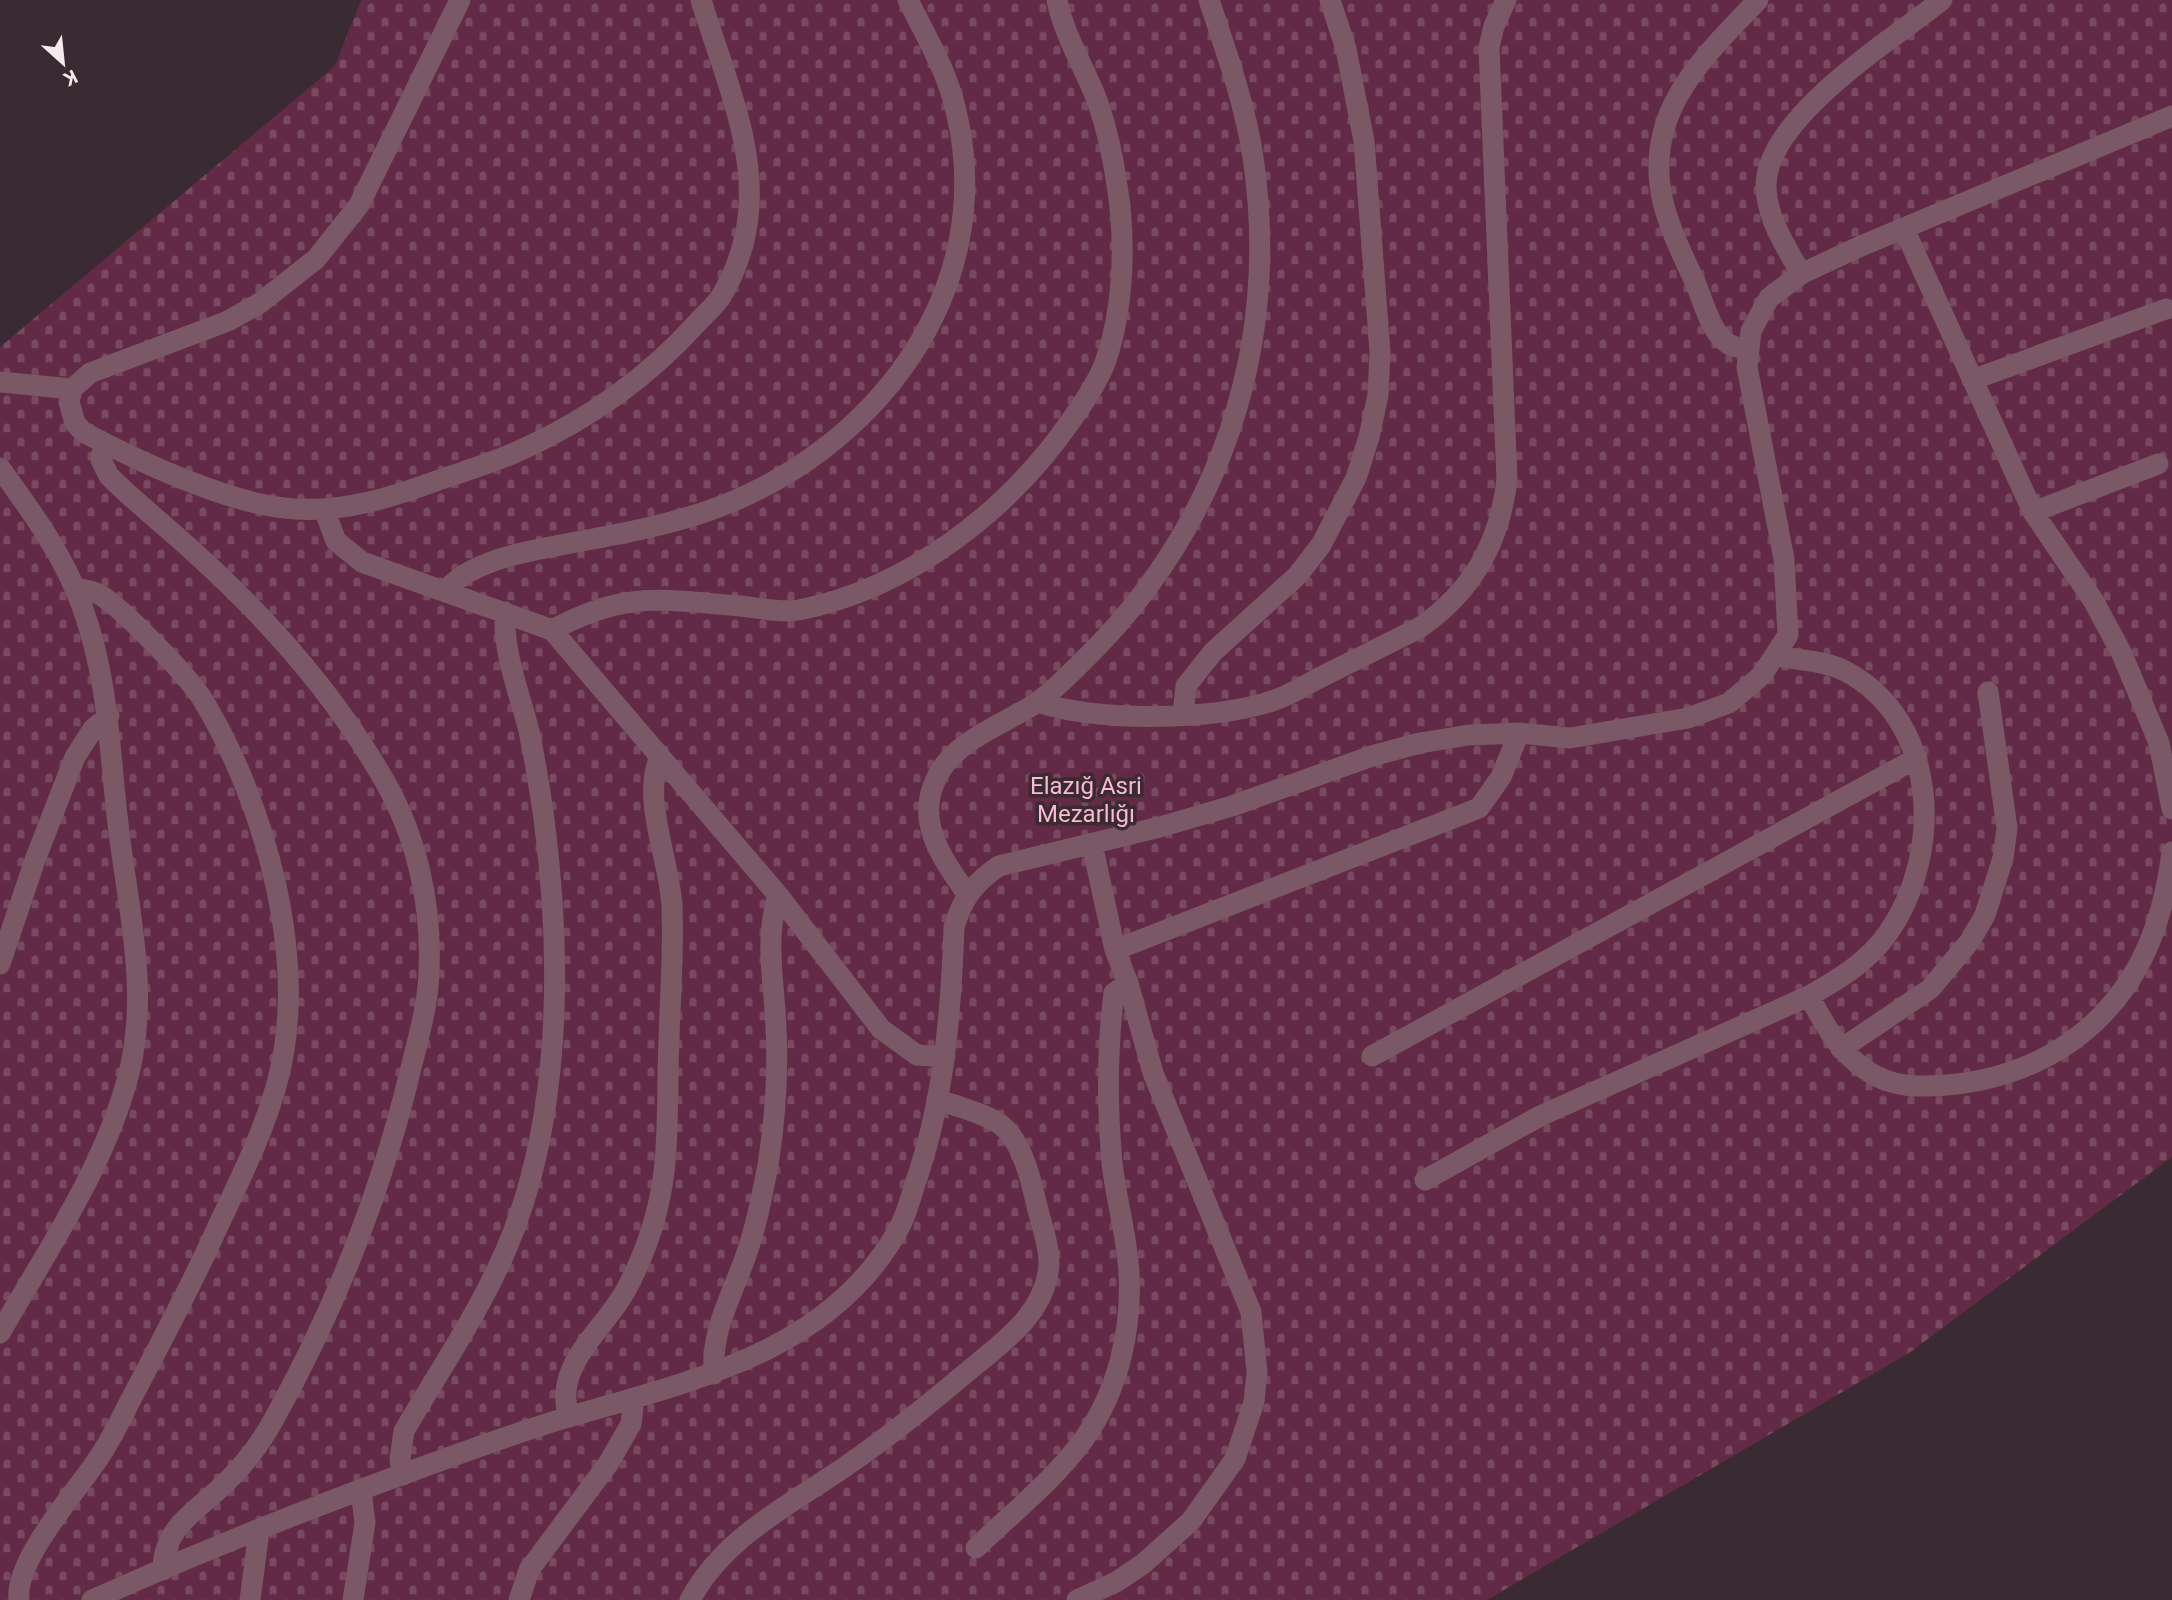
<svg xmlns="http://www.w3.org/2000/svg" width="2172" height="1600" viewBox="0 0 2172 1600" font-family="Roboto,sans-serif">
<defs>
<pattern id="cemetery-stones" width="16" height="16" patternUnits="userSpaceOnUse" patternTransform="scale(1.75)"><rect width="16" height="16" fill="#622a44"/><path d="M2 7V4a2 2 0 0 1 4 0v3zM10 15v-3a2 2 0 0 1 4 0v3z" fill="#79495f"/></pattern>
</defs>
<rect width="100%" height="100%" fill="#392b31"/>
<!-- cemetery -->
<path fill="url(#cemetery-stones)" d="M 361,0 L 2172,0 L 2172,1157 L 1909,1353 L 1487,1600 L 0,1600 L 0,347 L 335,66 Z"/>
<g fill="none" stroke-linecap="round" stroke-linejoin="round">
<!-- minor -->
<path stroke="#7a5866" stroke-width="21" d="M 460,0 L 359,205 L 316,259 L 260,303 L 228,321 L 90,373 L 72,389 L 69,402 L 75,423 L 83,432 C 140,462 233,506 296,509 C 347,512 392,497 439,480 C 468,470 496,462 523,449 C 589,419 649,376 697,323 C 705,314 716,305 722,295 C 733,276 742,252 746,231 C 761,153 723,73 701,0
M 1904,229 L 2033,512 L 2093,600 L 2122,654 L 2159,743 L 2172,809
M 1801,274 C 1786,246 1766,218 1766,185 C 1767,117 1893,39 1942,0
M 1748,349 C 1742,348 1732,347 1727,343 C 1710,331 1703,300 1695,282 C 1683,256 1670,230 1663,202 C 1642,112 1703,58 1758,0
M 1972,380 L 2166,309
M 0,382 L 72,389
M 104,443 L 101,460 L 109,476 C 136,503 167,527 195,553 C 267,618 336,696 384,780 C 417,837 432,905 429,971 C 428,1006 418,1039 410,1072 C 381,1192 334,1311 274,1419 C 260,1445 241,1469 219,1489 C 192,1514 163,1530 163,1570
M 0,468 C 32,512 65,557 83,609 C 110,685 109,754 119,832 C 129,913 149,992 129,1073 C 105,1167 48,1249 0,1333
M 324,509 L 336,541 L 362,562 L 552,630 L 778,895 L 881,1029 L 917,1055 L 945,1057
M 2033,512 L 2158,464
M 444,591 C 452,585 460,576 469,572 C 498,556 534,550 566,544 C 613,535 660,527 705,512 C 872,455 1000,292 956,111 C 947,70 926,37 908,0
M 552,630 C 627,590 662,600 741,606 C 759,608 782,613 799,610 C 909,588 1007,512 1070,422 C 1083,404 1097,383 1105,363 C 1124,309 1126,241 1117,185 C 1113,157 1107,129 1098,103 C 1085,68 1064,36 1057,0
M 1038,702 C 1098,722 1215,721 1275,700 C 1292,694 1307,684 1323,676 C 1355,660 1387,644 1419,628 C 1472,592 1500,543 1507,479 L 1489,47 L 1494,26 L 1506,0
M 1183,714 L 1186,686 L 1213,652 L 1298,575 L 1321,545 L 1356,478 L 1369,437 L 1378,395 L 1380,352 L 1364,141 L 1346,49 L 1330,0
M 967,894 C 943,859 915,823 936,779 C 953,741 1002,725 1035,704 C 1052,692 1068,676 1082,662 C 1220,528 1281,347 1253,157 C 1245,104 1226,51 1209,0
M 1115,950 L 1479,808 L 1501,777 L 1519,733
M 0,964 L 35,860 L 75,757 L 93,729 L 109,716
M 1809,996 C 1825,1025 1838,1051 1866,1070 C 1892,1088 1917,1087 1947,1085 C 2018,1079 2081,1048 2123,990 C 2153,949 2166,901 2172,852
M 1841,1049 L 1930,989 L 1970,941 L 1985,915 L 2003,858 L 2007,828 L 1988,692
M 1372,1056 L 1917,758
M 1425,1180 L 1540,1116 L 1809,996 C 1839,979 1868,962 1888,933 C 1944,853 1939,720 1845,671 C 1826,661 1798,660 1777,656
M 714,1374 C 711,1330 731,1298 745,1258 C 756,1228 762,1196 768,1165 C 776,1114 779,1062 775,1011 C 772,970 766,935 778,895
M 569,1417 C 552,1365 605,1330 627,1288 C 646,1252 659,1213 664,1172 C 669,1129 667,1084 669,1040 C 670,996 674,951 672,907 C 670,860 641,799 660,757
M 403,1475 L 400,1459 L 404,1431 C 438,1373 478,1314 505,1252 C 562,1122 562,957 544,819 C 540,790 535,760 529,731 C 519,691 503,654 505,612
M 976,1548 C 1012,1513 1054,1480 1084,1439 C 1118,1391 1132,1331 1129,1273 C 1127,1236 1116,1199 1112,1163 C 1107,1107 1107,1049 1114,993 L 1128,983
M 19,1600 C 14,1560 78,1490 100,1456 C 115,1433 126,1408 139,1384 C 162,1340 186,1295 207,1250 C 232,1194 263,1138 278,1079 C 309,959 265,803 203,700 C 189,677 125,611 102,596 C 94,591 85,589 75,589
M 92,1600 C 206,1549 324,1502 442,1460 C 486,1444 530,1428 575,1415 C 696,1380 831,1350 898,1230 C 906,1217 910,1199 915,1184 C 944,1101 951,1014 954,927 C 962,899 975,882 999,866 L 1160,827 L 1232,806 L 1372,756 L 1420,743 L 1469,735 L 1519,733 L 1570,738 L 1688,718 L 1729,703 L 1762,675 L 1788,635 L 1784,559 L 1747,367 L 1751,331 L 1769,298 L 1801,274 L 1861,246 L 2172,116
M 250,1600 L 259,1531
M 353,1600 L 365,1523 L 361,1490
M 519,1600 L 529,1570 L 608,1464 L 631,1424 L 634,1398
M 690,1600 C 724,1536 792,1504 849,1464 C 894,1433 936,1398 978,1363 C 1008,1338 1041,1314 1048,1273 C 1052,1251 1042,1228 1037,1206 C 1031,1181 1023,1142 1001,1125 C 988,1114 954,1106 937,1099
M 1077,1600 L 1116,1582 L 1143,1564 L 1191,1521 L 1235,1459 L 1254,1402 L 1257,1372 L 1251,1312 L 1153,1073 L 1128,983 L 1115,950 L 1092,844"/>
</g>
<g text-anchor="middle" stroke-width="7" stroke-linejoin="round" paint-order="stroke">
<!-- park labels -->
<g font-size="24" fill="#fbb8d3" stroke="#392b31">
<text x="1086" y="794">Elazığ Asri<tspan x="1086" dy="28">Mezarlığı</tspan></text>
</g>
</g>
<!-- north arrow -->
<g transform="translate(63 63) rotate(153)" stroke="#392b31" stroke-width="5" paint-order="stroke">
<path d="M0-5L12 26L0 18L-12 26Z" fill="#f5ebee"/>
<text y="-10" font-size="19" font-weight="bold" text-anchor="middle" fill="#f5ebee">K</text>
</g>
</svg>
